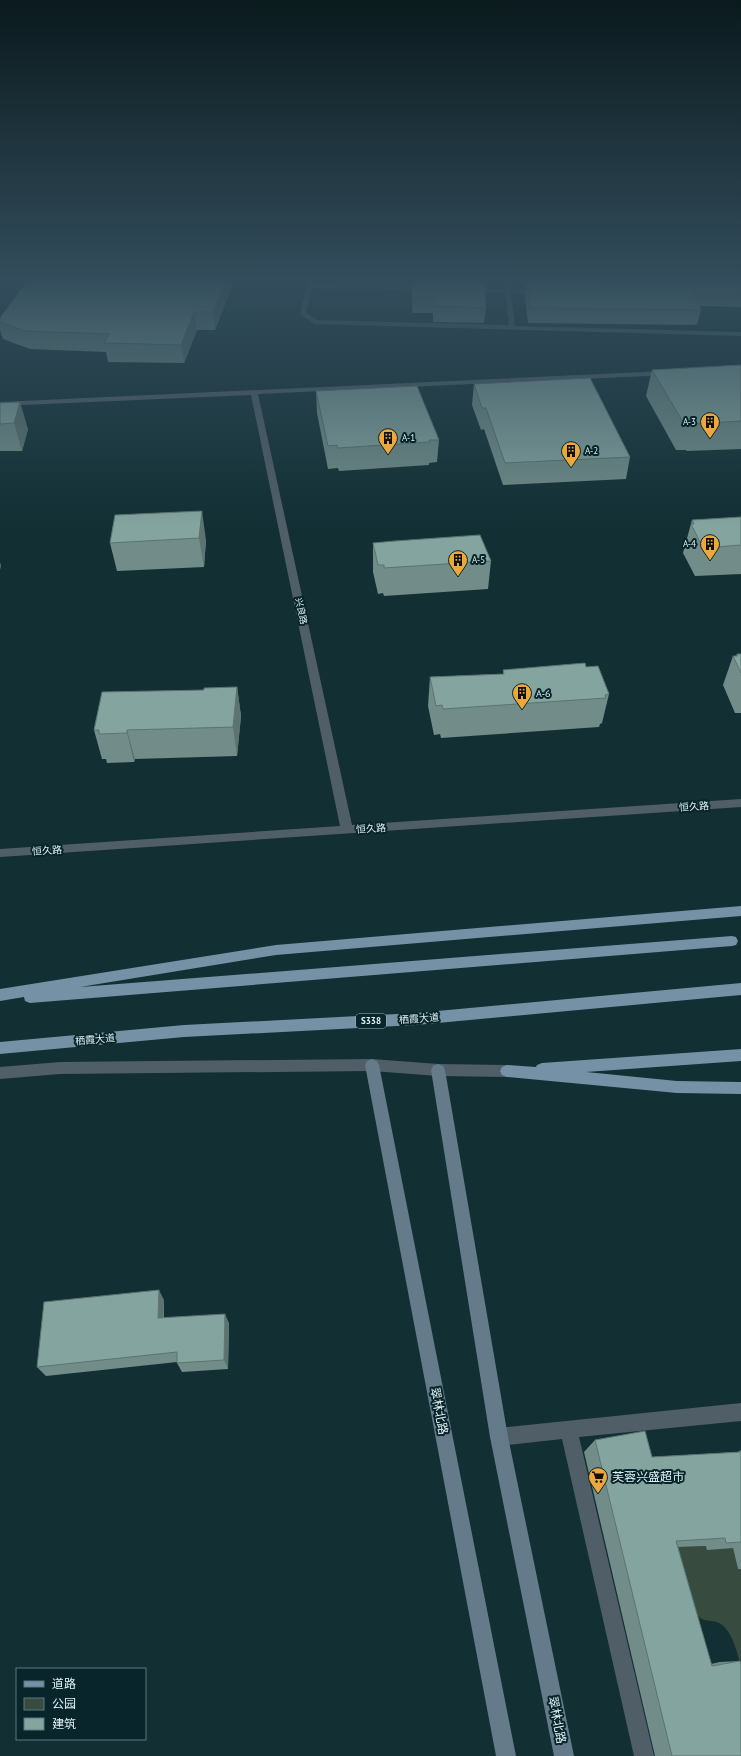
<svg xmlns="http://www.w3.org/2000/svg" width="741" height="1756" viewBox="0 0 741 1756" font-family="'PT Sans','Noto Sans SC',sans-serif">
<rect width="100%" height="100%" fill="#122f34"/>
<!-- green -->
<path fill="#374c3f" d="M 706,1546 L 733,1548 L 738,1569 L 741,1569 L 741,1667 C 737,1652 732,1628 717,1622 C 711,1620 702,1622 697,1615 C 686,1600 681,1566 676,1547 Z"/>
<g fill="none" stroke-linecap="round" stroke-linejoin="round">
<!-- service -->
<path fill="#505e68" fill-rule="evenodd" d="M 308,281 L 314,281 L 313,284 L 428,287 L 431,289 L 428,291 L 312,288 L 306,313 L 317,320 L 509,325 L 505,293 L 469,292 L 466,290 L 469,288 L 505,289 L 504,281 L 510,281 L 511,289 L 540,290 L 543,292 L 540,294 L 511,293 L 515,326 L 741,332 L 741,336 L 315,324 L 300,314 Z
M 741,1403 L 741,1421 L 579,1437 L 654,1756 L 634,1756 L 562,1439 L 499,1446 L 493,1443 L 490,1437 L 493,1431 L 499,1428 Z"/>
<!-- minor -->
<path fill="#505e68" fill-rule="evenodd" d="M 666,371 L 670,373 L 669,375 L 258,394 L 352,825 L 741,799 L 741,807 L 0,857 L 0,849 L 340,826 L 251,395 L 0,406 L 0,402 Z"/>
<!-- tertiary -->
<path fill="#505e68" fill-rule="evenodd" d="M 372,1059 L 438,1064 L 507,1065 L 512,1067 L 514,1071 L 512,1075 L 507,1077 L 438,1076 L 372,1071 L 60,1074 L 0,1079 L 0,1067 L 60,1062 Z"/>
<!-- secondary -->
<path fill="#657b8a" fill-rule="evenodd" d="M 372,1059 L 377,1061 L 379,1065 L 516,1756 L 496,1756 L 365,1065 L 367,1061 Z
M 438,1064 L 443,1066 L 445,1070 L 508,1437 L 574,1756 L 554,1756 L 490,1437 L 431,1070 L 433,1066 Z"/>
<!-- primary -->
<path fill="#7591a5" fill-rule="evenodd" d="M 741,906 L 741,916 L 276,955 L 80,987 L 732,936 L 736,937 L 738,941 L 736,945 L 732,946 L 30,1003 L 25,1001 L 24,997 L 0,1001 L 0,989 L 276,945 Z
M 741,983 L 741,995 L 416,1025 L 184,1037 L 0,1054 L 0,1042 L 184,1025 L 416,1013 Z
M 741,1049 L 741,1061 L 586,1072 L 677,1081 L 741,1082 L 741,1094 L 677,1093 L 507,1077 L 502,1075 L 500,1071 L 502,1067 L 507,1065 L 536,1067 L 537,1065 L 542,1063 Z"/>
</g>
<!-- wall -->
<path fill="#728d89" d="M 27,281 L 234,281 L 215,330 L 197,330 L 184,363 L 108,362 L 106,352 L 30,349 L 3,339 L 0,330 L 0,318 Z
M 413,281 L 486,308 L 484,323 L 433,322 L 433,313 L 412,313 Z
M 523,281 L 741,281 L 741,307 L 699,306 L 701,310 L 697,325 L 528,323 L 525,295 L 526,288 L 524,288 Z
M 741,365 L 741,449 L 687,451 L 686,450 L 676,450 L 646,396 L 652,370 Z
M 474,384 L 630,457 L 626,479 L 503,485 L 484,429 L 481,430 L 472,405 Z
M 316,391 L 439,440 L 437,462 L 429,463 L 429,465 L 339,471 L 338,468 L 328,469 L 317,413 Z
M 0,403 L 28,429 L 22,451 L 0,451 Z
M 115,515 L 206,540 L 204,567 L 117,571 L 110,543 Z
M 741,517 L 741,574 L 695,576 L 683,553 L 692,520 Z
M 373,543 L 491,561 L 488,589 L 384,596 L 383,593 L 378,594 L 373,572 Z
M 737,654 L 741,654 L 741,713 L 735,713 L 723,685 L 733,656 L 736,656 Z
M 586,667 L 609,694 L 602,723 L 600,724 L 599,727 L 441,738 L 440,734 L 434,735 L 428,706 L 430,677 L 503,674 L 503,670 Z
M 237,687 L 241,716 L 237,756 L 135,759 L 134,762 L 107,763 L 106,759 L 102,759 L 94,730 L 204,690 Z
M 164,1300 L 164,1318 L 229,1323 L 228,1369 L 182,1372 L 177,1363 L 177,1362 L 46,1376 L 37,1367 Z
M 595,1440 L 652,1457 L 738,1452 L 741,1450 L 741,1569 L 738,1569 L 733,1548 L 707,1550 L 706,1546 L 678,1547 L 711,1664 L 720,1662 L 740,1661 L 741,1756 L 655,1756 L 584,1452 Z"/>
<!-- shaded-wall -->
<path fill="#5c736f" d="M 226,281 L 234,281 L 215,330 L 213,312 Z
M 194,312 L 197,330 L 184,363 L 181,345 Z
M 20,402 L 28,429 L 22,451 L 14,423 Z
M 202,511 L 206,540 L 204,567 L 199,538 Z
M 0,562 L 1,566 L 0,570 Z
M 237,687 L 241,716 L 237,756 L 233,727 Z
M 127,730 L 135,759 L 134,762 L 127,733 Z
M 159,1290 L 164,1300 L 163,1328 L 158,1318 Z
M 225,1314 L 229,1323 L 228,1369 L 224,1360 Z"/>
<!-- building -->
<path fill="#84a49f" stroke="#5c736f" d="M 27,281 L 226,281 L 213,312 L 194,312 L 181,345 L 104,343 L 109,334 L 25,331 L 0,322 L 0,318 Z
M 413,281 L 484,281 L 486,308 L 434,306 L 434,298 L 412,298 Z
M 527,281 L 575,281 L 741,284 L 741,292 L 693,291 L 701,310 L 530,308 Z
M 741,365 L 741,421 L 694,424 L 693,422 L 683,422 L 652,370 Z
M 590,378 L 630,457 L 505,463 L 486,408 L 482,408 L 474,384 Z
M 417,386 L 439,440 L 429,440 L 430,442 L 338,448 L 337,445 L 328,446 L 316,391 Z
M 20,402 L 14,423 L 0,424 L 0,403 Z
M 202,511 L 199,538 L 110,543 L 115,515 Z
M 741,517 L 741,545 L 703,548 L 691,524 L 694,524 L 692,520 Z
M 480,535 L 491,561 L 384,568 L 384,565 L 378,565 L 373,543 L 395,541 Z
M 737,654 L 741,654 L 741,673 L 733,656 L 738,656 Z
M 585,663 L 586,667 L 598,666 L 609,694 L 605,695 L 606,698 L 443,709 L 442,705 L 436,706 L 430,677 L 504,674 L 503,670 Z
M 237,687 L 233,727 L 127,730 L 127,733 L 99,734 L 99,730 L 94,730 L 102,692 L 204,690 L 204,688 Z
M 159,1290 L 158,1318 L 225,1314 L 224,1360 L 177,1363 L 177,1352 L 37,1367 L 44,1302 Z
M 645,1431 L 652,1457 L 741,1452 L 741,1542 L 726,1543 L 725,1538 L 676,1541 L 712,1666 L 740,1661 L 741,1664 L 741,1756 L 672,1756 L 595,1440 Z"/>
<!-- sky -->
<linearGradient id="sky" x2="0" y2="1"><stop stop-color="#0a1a1d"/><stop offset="0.53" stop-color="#334d5c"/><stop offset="1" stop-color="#334d5c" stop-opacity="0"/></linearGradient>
<rect width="741" height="527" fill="url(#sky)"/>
<!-- icons -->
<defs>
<symbol id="building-pin" viewBox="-11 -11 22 30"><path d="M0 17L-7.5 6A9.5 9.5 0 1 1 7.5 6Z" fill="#eda83b" stroke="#07252a"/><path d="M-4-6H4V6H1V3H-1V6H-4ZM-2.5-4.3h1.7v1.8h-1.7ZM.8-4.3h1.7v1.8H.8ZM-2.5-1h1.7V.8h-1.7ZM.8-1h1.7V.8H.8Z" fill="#111"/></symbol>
<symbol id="supermarket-pin" viewBox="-11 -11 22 30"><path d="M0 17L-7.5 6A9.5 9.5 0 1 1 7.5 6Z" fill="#eda83b" stroke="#07252a"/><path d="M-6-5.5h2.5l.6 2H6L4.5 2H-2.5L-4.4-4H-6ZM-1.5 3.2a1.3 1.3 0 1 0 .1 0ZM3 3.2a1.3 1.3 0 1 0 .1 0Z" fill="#111"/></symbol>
</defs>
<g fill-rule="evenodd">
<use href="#building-pin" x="699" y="411" width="22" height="30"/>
<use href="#building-pin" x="377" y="427" width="22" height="30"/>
<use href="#building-pin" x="560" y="440" width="22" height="30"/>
<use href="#building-pin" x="699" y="533" width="22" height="30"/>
<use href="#building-pin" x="447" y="549" width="22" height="30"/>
<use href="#building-pin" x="511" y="682" width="22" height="30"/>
<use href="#supermarket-pin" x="587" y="1466" width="22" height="30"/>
</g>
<g text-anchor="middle" stroke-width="4" stroke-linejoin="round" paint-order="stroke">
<!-- far-poi labels -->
<g font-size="9" fill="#e2f2f6" stroke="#07252a" text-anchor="start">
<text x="696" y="425" text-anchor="end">A-3</text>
<text x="402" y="441">A-1</text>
<text x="585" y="454">A-2</text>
<text x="696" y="547" text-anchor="end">A-4</text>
<text x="472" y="563">A-5</text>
</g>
<!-- far-street labels -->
<g font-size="9" fill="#e2f2f6" stroke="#07252a">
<text transform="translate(301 611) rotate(78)" y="3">兴良路</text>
</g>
<!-- shield labels -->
<rect fill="#07252a" stroke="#a0b4b9" stroke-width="1" x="356" y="1014" width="30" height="14" rx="3"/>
<g font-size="9" font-weight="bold" fill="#e2f2f6">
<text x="371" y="1024">S338</text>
</g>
<!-- poi labels -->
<g font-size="10" fill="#e2f2f6" stroke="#07252a" text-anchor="start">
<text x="536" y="697">A-6</text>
</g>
<!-- street labels -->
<g font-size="10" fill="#e2f2f6" stroke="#07252a">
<text transform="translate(694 806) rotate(-4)" y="4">恒久路</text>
<text transform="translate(371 828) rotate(-4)" y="4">恒久路</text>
<text transform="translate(47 850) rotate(-4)" y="4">恒久路</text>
<text transform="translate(419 1018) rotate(-4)" y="4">栖霞大道</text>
<text transform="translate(95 1039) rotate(-5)" y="4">栖霞大道</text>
</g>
<!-- near-street labels -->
<g font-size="12" fill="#e2f2f6" stroke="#07252a">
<text transform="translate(439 1411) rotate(79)" y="4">翠林北路</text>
<text transform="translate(557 1720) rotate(79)" y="4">翠林北路</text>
</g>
<!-- near-poi labels -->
<g font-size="12" fill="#e2f2f6" stroke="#07252a" text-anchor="start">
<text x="612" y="1481">芙蓉兴盛超市</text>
</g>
</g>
<!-- legend -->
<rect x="16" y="1668" width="130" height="72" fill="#07252a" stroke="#5f777c"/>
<rect x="24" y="1681" width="20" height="6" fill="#7591a5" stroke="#5f777c"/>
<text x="52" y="1688" font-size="12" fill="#e2f2f6">道路</text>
<rect x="24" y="1698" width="20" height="12" fill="#374c3f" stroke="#5f777c"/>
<text x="52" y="1708" font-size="12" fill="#e2f2f6">公园</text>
<rect x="24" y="1718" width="20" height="12" fill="#84a49f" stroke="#5f777c"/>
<text x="52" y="1728" font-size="12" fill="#e2f2f6">建筑</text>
</svg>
